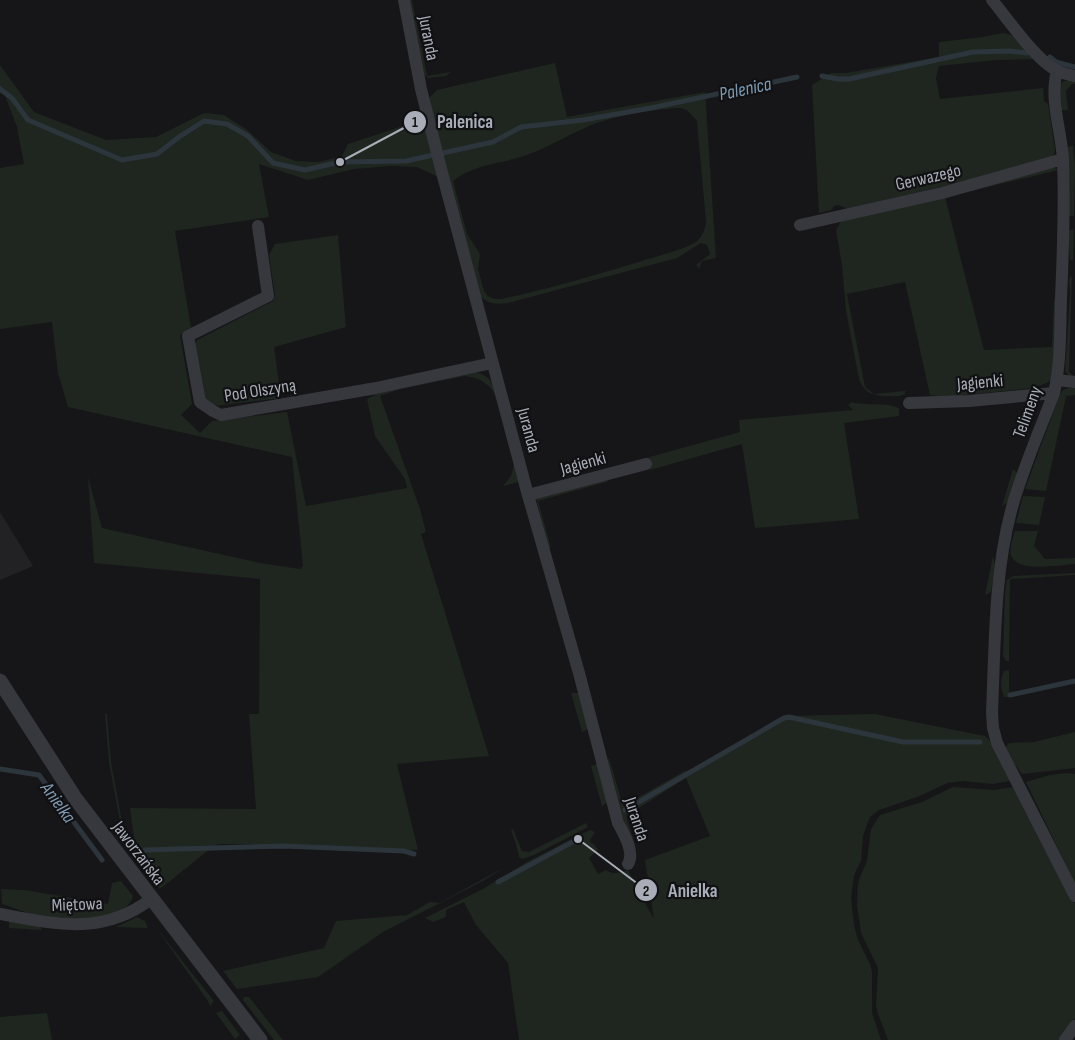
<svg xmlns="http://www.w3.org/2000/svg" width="1075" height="1040" viewBox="0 0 1075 1040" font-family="'Sofia Sans Condensed',sans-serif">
<rect width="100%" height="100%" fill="#161618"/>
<!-- built -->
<path fill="#222225" d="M 0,512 L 33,566 L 0,580 Z"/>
<!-- green -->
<path fill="#1e261f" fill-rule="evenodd" d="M 408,0 L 412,0 L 427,76 L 451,72 L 446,76 L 428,78 L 424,74 Z
M 1003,33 C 1017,34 1027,48 1036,59 L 996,60 L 939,66 L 936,78 L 940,99 L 1043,88 L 1044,101 L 1048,104 L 1055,150 L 1054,154 L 1050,158 L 999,173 L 848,209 L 838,205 L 834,206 L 831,210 L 819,213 L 812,85 L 831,73 L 846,73 L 939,57 L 939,42 L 983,37 Z
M 555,63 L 567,117 L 705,92 L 716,258 L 702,261 L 699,269 L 696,265 L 710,254 L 707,245 L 701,243 L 677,258 L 508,303 C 498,304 488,305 480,296 L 429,102 L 430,97 L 437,90 ZM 680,108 L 687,110 L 697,121 L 706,222 C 705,230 702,237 696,242 C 684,250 656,256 642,261 C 595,275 549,289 501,299 L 494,299 L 488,296 L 484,291 L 478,269 L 480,254 L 467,234 L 453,181 C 473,164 500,164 524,156 C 546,149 566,136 587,127 C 611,116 654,109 680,108 Z
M 0,65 L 34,112 L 106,140 L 156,137 L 204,113 L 224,115 L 246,129 L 271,152 L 296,161 L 319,162 L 342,156 L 348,144 L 424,119 L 438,177 L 417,167 L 390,166 L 354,169 L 308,180 L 259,164 L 269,217 L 175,231 L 191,328 L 180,335 L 192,404 L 181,415 L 200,433 L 212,421 L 287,412 L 306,506 L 407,488 L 405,479 L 375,436 L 367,399 L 379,393 L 476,372 C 492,377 492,383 497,397 C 489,384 481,378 465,376 L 400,389 L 380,396 L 420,509 L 426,532 L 421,534 L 489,756 L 397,764 L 418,850 L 306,845 L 221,844 L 215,845 L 160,889 L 138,861 L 137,862 L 131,857 L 134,838 L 130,808 L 256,809 L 249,714 L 259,714 L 260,579 L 94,563 L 88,477 L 102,528 L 260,563 L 300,569 L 303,566 L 292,457 L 68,407 L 58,373 L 52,322 L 0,329 L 0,168 L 24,164 L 17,127 L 4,93 L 0,93 Z
M 1069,80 L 1075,80 L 1075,84 L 1072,84 L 1066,91 L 1068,110 L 1061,110 L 1059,87 L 1062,82 Z
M 1073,145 L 1075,166 L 1074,216 L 1069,216 L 1070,185 L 1067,148 Z
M 1052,167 L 1059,170 L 945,197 L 984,350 L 1052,347 L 1054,299 L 1057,301 L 1056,333 L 1051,380 L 1047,383 L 1033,388 L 946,397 L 930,395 L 905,282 L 847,294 L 865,387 L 874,394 L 905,391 L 905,394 C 900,397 895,396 889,396 C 874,396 865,394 859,379 L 846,311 L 842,265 L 836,230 L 841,221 Z
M 1074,229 L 1073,260 L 1070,260 L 1068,231 Z
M 338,235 L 346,327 L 274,347 L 281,398 L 214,406 L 204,398 L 195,344 L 197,340 L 273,301 L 275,296 L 269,255 L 275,244 Z
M 1072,276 L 1069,372 L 1075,377 L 1069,376 L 1065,371 L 1070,294 L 1069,279 Z
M 1075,387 L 1075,395 L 1066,396 L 1046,491 L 1025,489 L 1060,394 C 1063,388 1068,388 1075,387 Z
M 852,402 C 863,406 893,402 899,409 L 899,416 L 844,423 L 859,519 L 755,528 L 742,444 L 650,470 L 646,458 L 740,432 L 739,420 L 853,410 L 848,405 Z
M 515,462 L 526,499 L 524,504 L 518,482 L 503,486 L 511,476 Z
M 1013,469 L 1017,473 L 1009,502 L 1002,506 Z
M 603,480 L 610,481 L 538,501 L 551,548 L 548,547 L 536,498 Z
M 1023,496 L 1045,497 L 1039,525 L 1016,523 Z
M 1015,531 L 1038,531 L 1034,546 L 1045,559 L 1075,558 L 1075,564 C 1061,565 1016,573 1011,555 C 1009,548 1013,538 1015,531 Z
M 993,556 L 995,565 L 991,592 L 985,595 Z
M 1075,573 L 1075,575 L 1010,579 L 1009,661 L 1006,661 L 1003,656 L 1005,593 L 1007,580 L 1013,576 Z
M 1009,670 L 1009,697 L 1005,697 C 1000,692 1000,677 1004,671 Z
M 571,693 L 579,693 L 588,729 L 582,732 Z
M 105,714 L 107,714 L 111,762 L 124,833 L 124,837 L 119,841 L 112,831 L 113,830 L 118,836 L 122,832 L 109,762 Z
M 875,714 L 985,736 L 992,743 L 1010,781 L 993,784 L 963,781 L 947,783 L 920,796 L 879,810 L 870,817 L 868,822 L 863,836 L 861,861 L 854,875 L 851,898 L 854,925 L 858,940 L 870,964 L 872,972 L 872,1013 L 881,1040 L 519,1040 L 508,963 L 476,925 L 464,902 L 446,910 L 446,917 L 433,922 L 425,918 L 483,889 L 527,862 L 590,830 L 595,832 L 590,840 L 591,843 L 594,844 L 598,850 L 589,858 L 598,874 L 606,870 C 612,875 621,873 628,870 L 637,889 L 654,919 L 645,860 L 710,836 L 686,778 L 626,816 L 636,848 L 633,847 L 623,818 L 608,760 L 609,758 L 623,806 L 683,772 L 700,766 L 785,716 Z
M 1075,732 L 1075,768 L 1022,774 L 1009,757 L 1006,747 L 1009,743 L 1034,742 Z
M 597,764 L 608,802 L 602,806 L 591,766 Z
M 1066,773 L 1075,774 L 1075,884 L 1026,782 L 1050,775 Z
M 953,787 L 994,790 L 1013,787 L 1075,904 L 1075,1018 L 1060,1040 L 888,1040 L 878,1014 L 876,1005 L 878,968 L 861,933 L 857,905 L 858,884 L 860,877 L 867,861 L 871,829 L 880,815 L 922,802 Z
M 586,823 L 588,827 L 534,855 L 522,859 L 519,857 L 516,844 L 511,830 L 513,829 L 522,851 L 529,852 Z
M 505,867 L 483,881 L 383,932 L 318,977 L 237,989 L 223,971 L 324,948 L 336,921 L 407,915 L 430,902 L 439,903 Z
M 121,881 L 133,896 C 126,925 59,919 36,915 C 25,913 13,907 2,904 L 1,889 L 24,890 L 108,904 L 112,883 Z
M 137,917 L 145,921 L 148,928 L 116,927 Z
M 9,920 L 40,926 L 42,930 L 9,928 Z
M 157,929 L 214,1001 L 210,1006 L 208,1001 Z
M 244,997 L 249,997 L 283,1040 L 274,1040 L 243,1000 Z
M 222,1011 L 240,1035 L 235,1039 L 216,1013 Z
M 47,1013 L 52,1040 L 0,1040 L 0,1017 Z"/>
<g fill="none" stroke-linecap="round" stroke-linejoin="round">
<!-- stream -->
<path stroke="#2c353c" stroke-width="5" d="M 1050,57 L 1056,62 L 1075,67
M 822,76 L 838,79 L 849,79 L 973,52 L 1009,51 L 1027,53
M 0,89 L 12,98 L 28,120 L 122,160 L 157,154 L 179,137 L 204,121 L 227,124 L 248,136 L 273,163 L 305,170 L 340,162 L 406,161 L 493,142 L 521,127 L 583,120 L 651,108 L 797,77
M 1010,695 L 1075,681
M 0,769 L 39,775 L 102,860
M 625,810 L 784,718 L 789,717 L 903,742 L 980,742
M 145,850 L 284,846 L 404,851 L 414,854
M 498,882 L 578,839"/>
<!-- minor -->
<path stroke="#37383d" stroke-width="12" d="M 404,0 L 421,89 L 440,165 L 528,495 L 579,673 L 618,823 C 624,834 635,853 628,864
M 992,0 C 1008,19 1035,59 1056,70 C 1062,73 1069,75 1075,76
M 1057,71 C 1049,100 1062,132 1063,161 C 1065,207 1063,252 1061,298 C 1060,329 1061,362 1054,393 C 1039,432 1022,470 1011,511 C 994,576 995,645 992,712 L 993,728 L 997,743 L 1075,896
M 800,225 L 942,193 L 1063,159
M 258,226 L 268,296 L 188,336 L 200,402 L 213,411 L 221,415 L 376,388 L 492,363
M 1057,380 L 1075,382
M 909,403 L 969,401 L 1054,393
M 528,495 L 646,464
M 0,914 C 55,924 103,936 151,899
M 1065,1040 L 1075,1026"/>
<!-- tertiary -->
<path stroke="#37383d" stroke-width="15" d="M 0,681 L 75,798 L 260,1040"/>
</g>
<g text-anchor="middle" stroke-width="4.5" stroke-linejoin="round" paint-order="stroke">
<!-- street labels -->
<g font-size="18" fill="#a8adb8" stroke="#111113">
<text transform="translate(429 38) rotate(79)" y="6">Juranda</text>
<text transform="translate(928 177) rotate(-13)" y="6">Gerwazego</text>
<text transform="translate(980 382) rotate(-5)" y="6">Jagienki</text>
<text transform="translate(260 390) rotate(-9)" y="6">Pod Olszyną</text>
<text transform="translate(1027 412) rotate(-70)" y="6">Telimeny</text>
<text transform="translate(529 430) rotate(75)" y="6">Juranda</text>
<text transform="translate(583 463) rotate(-15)" y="6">Jagienki</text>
<text transform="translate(637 819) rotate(72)" y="6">Juranda</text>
<text transform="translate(139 853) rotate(53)" y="6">Jaworzańska</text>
<text transform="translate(77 904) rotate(-2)" y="6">Miętowa</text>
</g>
<!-- water labels -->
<g font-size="19" font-style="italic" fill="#7f9bb3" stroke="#111113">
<text transform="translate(745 88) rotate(-12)" y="7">Palenica</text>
<text transform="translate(59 802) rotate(54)" y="7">Anielka</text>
</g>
</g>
<!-- callouts -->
<path fill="none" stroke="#a8adb8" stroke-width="2" d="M340 162L415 122M578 839L646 890"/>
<g fill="#a8adb8" stroke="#111113" stroke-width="2">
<circle cx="340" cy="162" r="5"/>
<circle cx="578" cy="839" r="5"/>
<circle cx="415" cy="122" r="12"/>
<circle cx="646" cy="890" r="12"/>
</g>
<g font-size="15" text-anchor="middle" font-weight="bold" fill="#111">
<text x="415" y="127">1</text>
<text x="646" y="896">2</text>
</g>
<g font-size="19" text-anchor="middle" font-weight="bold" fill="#a8adb8" stroke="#111113" stroke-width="4.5" stroke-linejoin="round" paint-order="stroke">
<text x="465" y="128">Palenica</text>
<text x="693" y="897">Anielka</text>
</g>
</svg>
